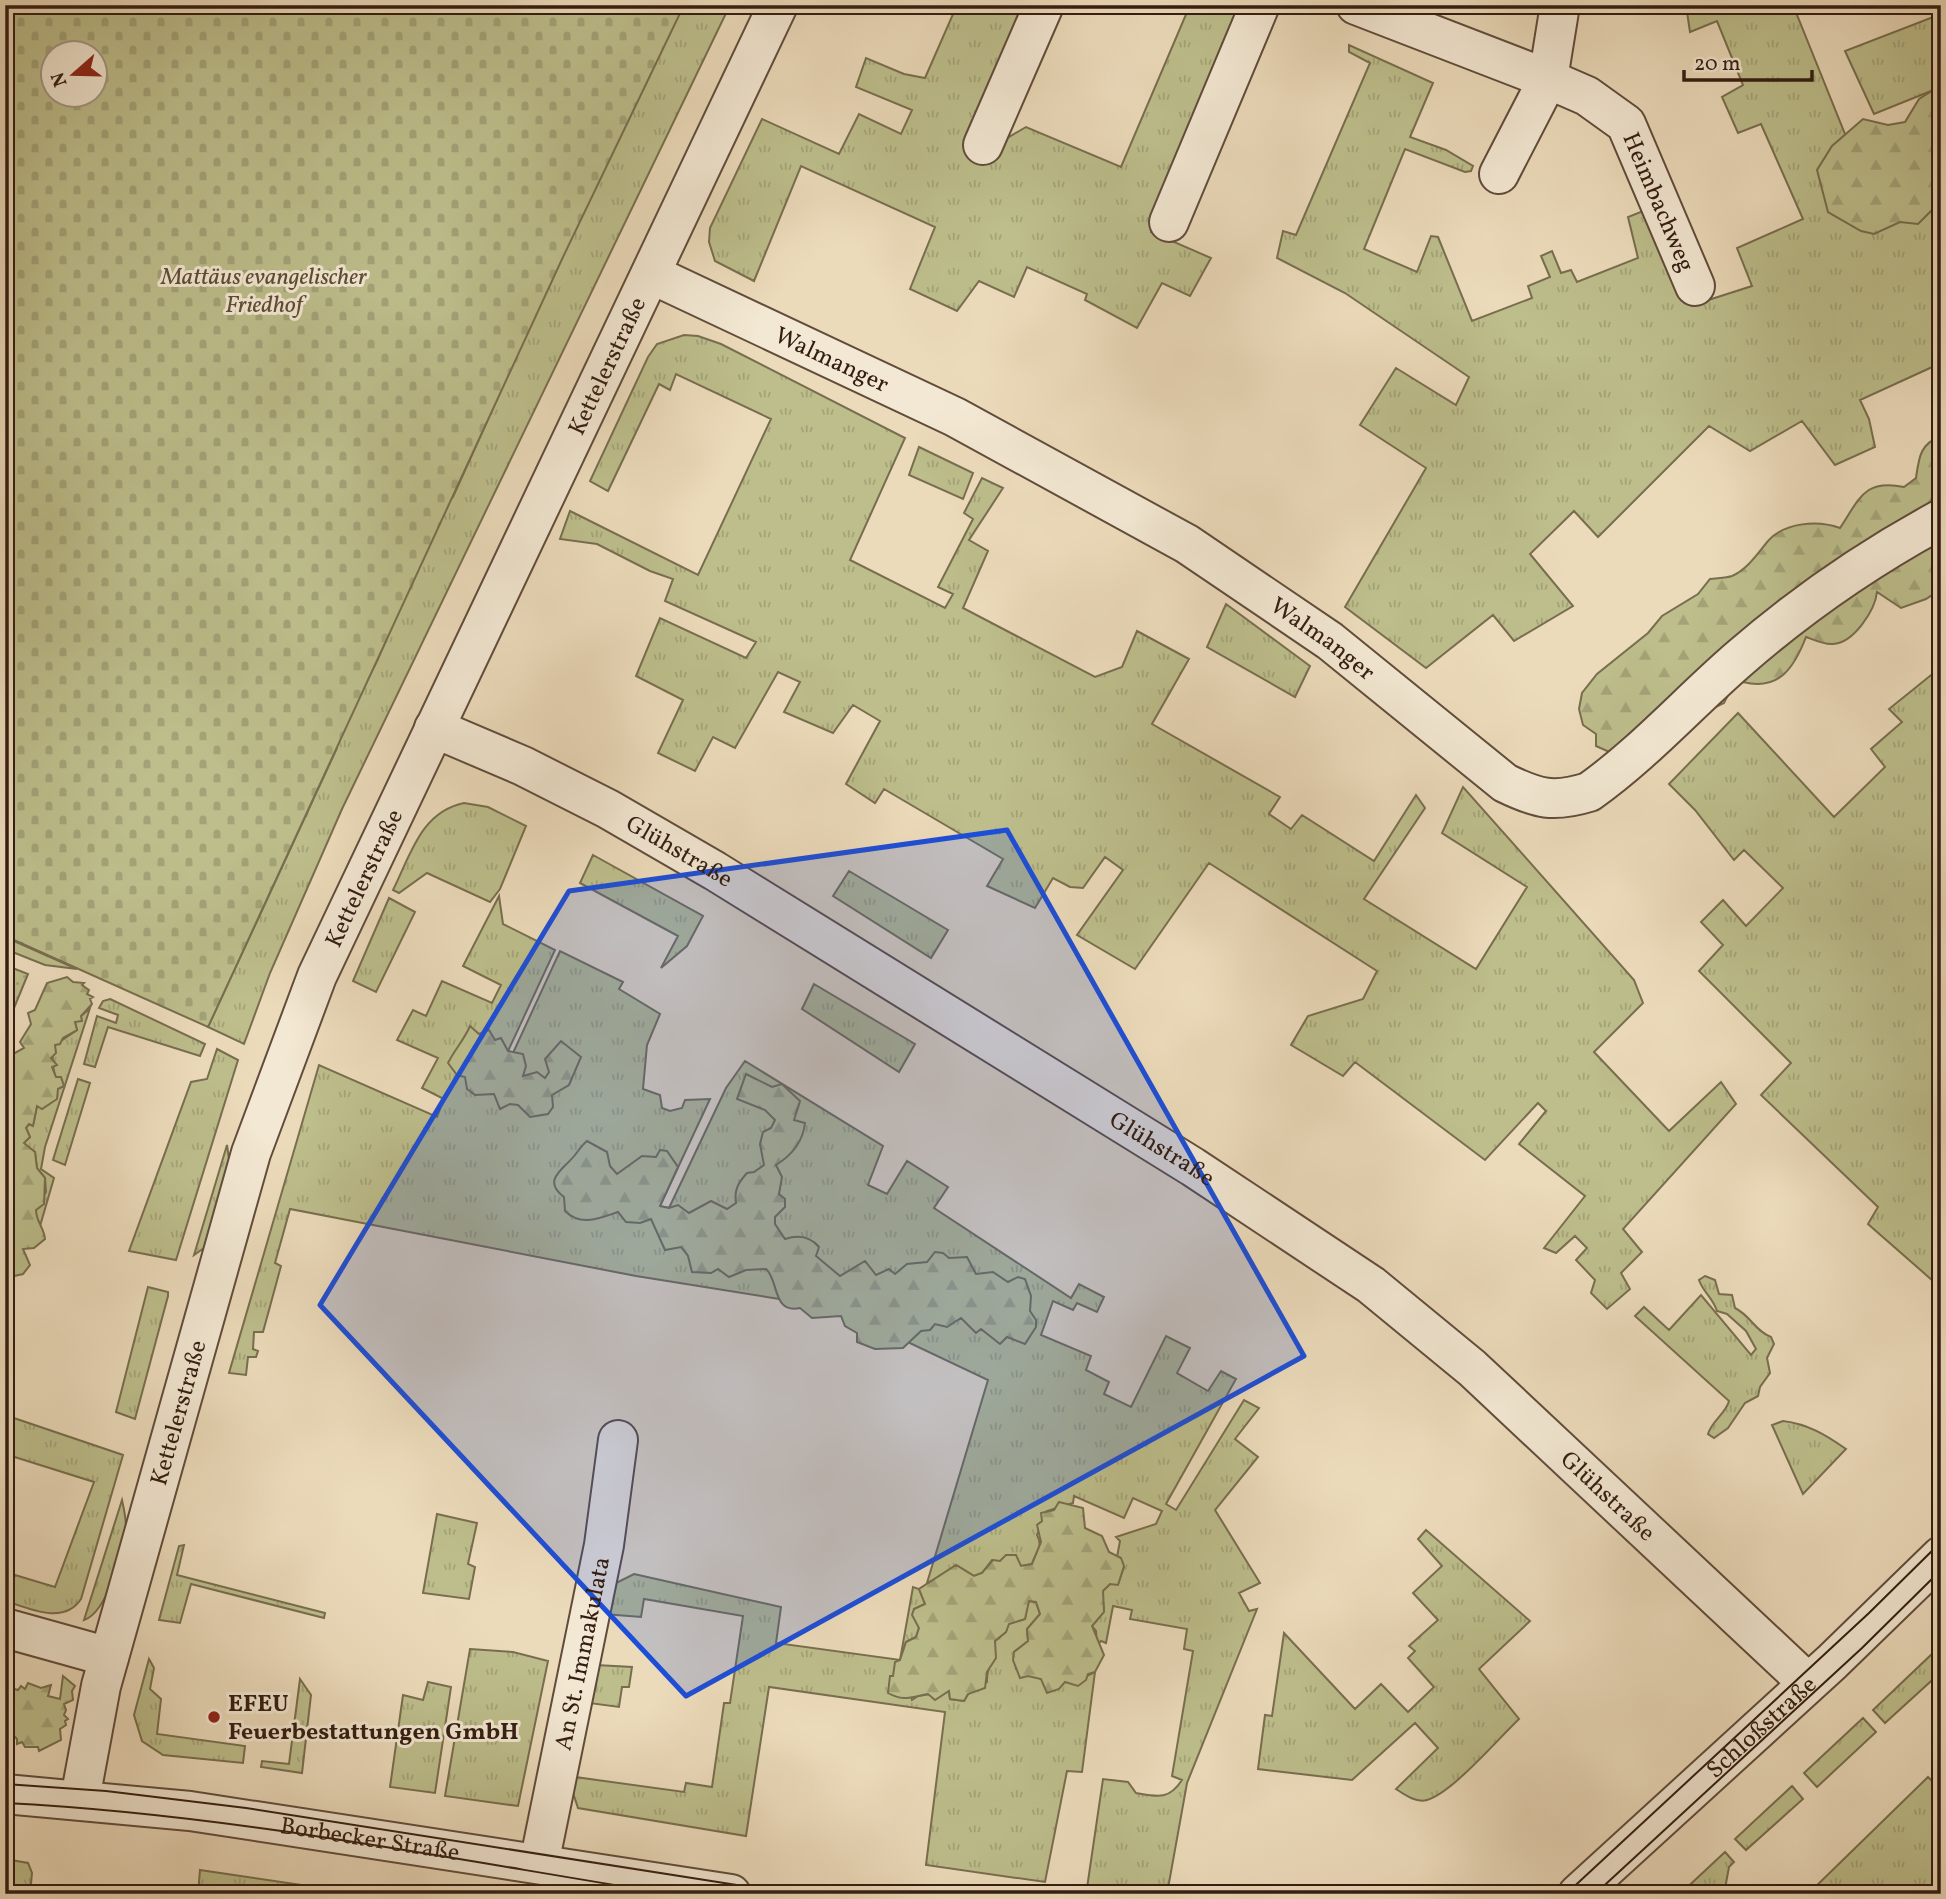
<svg xmlns="http://www.w3.org/2000/svg" width="1946" height="1899" viewBox="0 0 1946 1899" font-family="Vollkorn,serif">
<defs>
<pattern id="grass-tufts" width="24" height="20" patternUnits="userSpaceOnUse" patternTransform="scale(1.75)"><rect width="24" height="20" fill="#bdbe8c"/><path d="M3 7l-1-3M5 7V3M7 7l1-3M15 17l-1-3M17 17v-4M19 17l1-3" fill="none" stroke="#a3a378"/></pattern>
<pattern id="forest-firs" width="22" height="20" patternUnits="userSpaceOnUse" patternTransform="scale(1.75)"><rect width="22" height="20" fill="#bdbe8c"/><path d="M5 1l3.5 6h-7zM16 11l3.5 6h-7z" fill="#a3a378"/></pattern>
<pattern id="cemetery-stones" width="16" height="16" patternUnits="userSpaceOnUse" patternTransform="scale(1.75)"><rect width="16" height="16" fill="#bdbe8c"/><path d="M2 7V4a2 2 0 0 1 4 0v3zM10 15v-3a2 2 0 0 1 4 0v3z" fill="#a3a378"/></pattern>
<pattern id="park-dots" width="8" height="8" patternUnits="userSpaceOnUse" patternTransform="scale(1.75)"><rect width="8" height="8" fill="#bdbe8c"/><path d="M2 2h.1M6 6h.1" fill="none" stroke="#a3a378" stroke-width="1.8" stroke-linecap="round"/></pattern>
</defs>
<rect width="100%" height="100%" fill="#ecdbbb"/>
<filter id="stains"><feTurbulence type="fractalNoise" baseFrequency=".00286" numOctaves="4"/><feColorMatrix values="0 0 0 0 .2 0 0 0 0 .09 0 0 0 0 .02 0 0 0 .5 -.17"/></filter>
<radialGradient id="worn" r=".72"><stop offset=".6" stop-color="#630" stop-opacity="0"/><stop offset="1" stop-color="#630" stop-opacity=".3"/></radialGradient>
<!-- grass -->
<path fill="url(#grass-tufts)" stroke="#786e4f" stroke-width="2" d="M 681,5 L 730,5 L 342,809 L 270,973 L 244,1044 L 208,1027 L 337,748 L 337,740 L 377,661 L 446,503 L 453,497 L 570,238 Z
M 957,5 L 1022,5 L 970,135 L 992,147 L 1026,127 L 1121,167 L 1190,5 L 1243,5 L 1151,232 L 1211,258 L 1190,296 L 1162,283 L 1137,328 L 1085,300 L 1087,294 L 1027,267 L 1014,297 L 979,281 L 957,311 L 910,289 L 935,227 L 801,166 L 754,281 L 715,261 L 709,242 L 710,228 L 762,119 L 839,154 L 859,114 L 901,134 L 912,110 L 856,87 L 866,58 L 904,74 L 925,78 Z
M 1695,5 L 1793,5 L 1868,191 L 1941,172 L 1941,363 L 1860,400 L 1869,419 L 1875,447 L 1835,465 L 1802,421 L 1750,451 L 1709,426 L 1598,537 L 1574,511 L 1530,554 L 1573,606 L 1514,641 L 1493,615 L 1426,668 L 1345,607 L 1426,468 L 1360,425 L 1396,368 L 1456,405 L 1469,377 L 1345,293 L 1277,258 L 1283,231 L 1296,235 L 1370,63 L 1349,52 L 1349,45 L 1433,83 L 1410,137 L 1446,150 L 1473,166 L 1471,171 L 1465,172 L 1405,149 L 1364,249 L 1417,272 L 1431,236 L 1438,237 L 1472,321 L 1532,298 L 1528,286 L 1550,277 L 1541,256 L 1552,251 L 1561,273 L 1571,270 L 1577,282 L 1638,258 L 1628,217 L 1648,209 L 1699,303 L 1752,286 L 1737,248 L 1803,219 L 1761,124 L 1738,133 L 1722,97 L 1743,85 L 1717,21 L 1690,32 L 1687,12 Z
M 1941,14 L 1941,87 L 1874,114 L 1845,51 Z
M 684,335 L 698,336 L 721,344 L 905,438 L 850,560 L 945,608 L 953,594 L 938,587 L 973,519 L 964,513 L 982,478 L 1003,488 L 969,540 L 988,551 L 963,608 L 1095,677 L 1122,667 L 1137,631 L 1189,659 L 1152,724 L 1280,797 L 1269,814 L 1291,829 L 1302,815 L 1374,861 L 1416,795 L 1425,808 L 1364,899 L 1476,969 L 1527,887 L 1442,833 L 1463,787 L 1634,980 L 1643,1003 L 1594,1052 L 1669,1131 L 1721,1082 L 1736,1104 L 1623,1229 L 1642,1252 L 1621,1273 L 1630,1289 L 1607,1309 L 1591,1293 L 1595,1280 L 1576,1260 L 1587,1248 L 1575,1236 L 1556,1253 L 1544,1248 L 1585,1196 L 1519,1144 L 1546,1111 L 1538,1103 L 1485,1160 L 1355,1062 L 1343,1076 L 1291,1045 L 1308,1016 L 1363,999 L 1377,971 L 1209,863 L 1135,969 L 1077,935 L 1123,870 L 1105,857 L 1083,888 L 1070,887 L 1053,878 L 1035,908 L 987,886 L 1003,859 L 884,789 L 875,803 L 846,784 L 880,721 L 853,705 L 833,733 L 784,712 L 800,682 L 778,672 L 735,748 L 713,737 L 695,771 L 658,753 L 683,700 L 636,676 L 660,618 L 746,658 L 756,642 L 665,601 L 673,579 L 650,571 L 597,544 L 560,539 L 570,511 L 698,575 L 771,419 L 676,374 L 670,390 L 659,384 L 608,491 L 590,481 L 648,357 L 657,344 Z
M 919,447 L 973,473 L 963,499 L 909,475 Z
M 1226,604 L 1310,666 L 1295,697 L 1207,647 Z
M 1941,667 L 1941,1288 L 1868,1224 L 1878,1207 L 1761,1095 L 1791,1063 L 1699,971 L 1723,945 L 1701,922 L 1723,900 L 1746,926 L 1783,888 L 1744,850 L 1734,860 L 1695,810 L 1669,784 L 1738,713 L 1834,817 L 1885,767 L 1871,749 L 1902,722 L 1889,709 Z
M 464,803 L 488,807 L 526,826 L 500,889 L 490,902 L 427,873 L 399,893 L 393,890 C 411,854 421,812 464,803 Z
M 593,855 L 703,916 L 687,946 L 661,968 L 678,936 L 580,883 Z
M 849,871 L 948,930 L 931,958 L 833,896 Z
M 499,896 L 503,924 L 555,950 L 508,1051 L 513,1053 L 560,951 L 623,982 L 619,989 L 660,1014 L 647,1045 L 643,1089 L 660,1095 L 662,1108 L 670,1111 L 682,1108 L 685,1100 L 710,1099 L 660,1206 L 669,1208 L 726,1088 L 745,1061 L 883,1146 L 868,1185 L 887,1194 L 907,1161 L 948,1187 L 934,1208 L 1071,1298 L 1079,1284 L 1104,1297 L 1097,1312 L 1077,1303 L 1073,1310 L 1053,1301 L 1041,1335 L 1091,1356 L 1086,1370 L 1109,1382 L 1104,1394 L 1131,1407 L 1166,1336 L 1190,1348 L 1177,1373 L 1208,1391 L 1221,1371 L 1236,1379 L 1166,1504 L 1176,1510 L 1244,1400 L 1259,1408 L 1235,1439 L 1258,1457 L 1215,1510 L 1260,1583 L 1239,1593 L 1249,1611 L 1257,1609 L 1187,1783 L 1167,1894 L 1128,1894 L 1087,1888 L 1103,1779 L 1128,1782 L 1136,1793 C 1158,1797 1169,1800 1182,1780 L 1172,1776 L 1193,1651 L 1184,1649 L 1187,1629 L 1130,1619 L 1132,1610 L 1113,1606 L 1106,1643 L 1101,1641 L 1097,1645 L 1096,1631 L 1092,1626 L 1104,1611 L 1102,1591 L 1110,1584 L 1118,1584 L 1124,1567 L 1117,1557 L 1120,1541 L 1116,1537 L 1156,1524 L 1162,1511 L 1133,1498 L 1124,1518 L 1074,1496 L 1073,1503 L 1047,1511 L 1037,1535 C 1044,1548 1035,1552 1032,1564 L 1021,1566 L 992,1560 L 982,1573 L 974,1576 L 961,1568 L 927,1583 L 988,1380 L 836,1308 L 636,1276 L 290,1209 L 275,1263 L 281,1266 L 263,1332 L 254,1332 L 253,1349 L 258,1351 L 256,1357 L 248,1357 L 246,1375 L 229,1373 L 319,1065 L 437,1117 L 444,1099 L 422,1088 L 438,1058 L 397,1040 L 413,1010 L 426,1016 L 442,981 L 492,1003 L 501,985 L 463,966 Z
M 389,898 L 415,912 L 376,992 L 353,981 Z
M 5,937 L 77,969 L 45,965 L 5,949 Z
M 814,984 L 915,1044 L 899,1072 L 802,1009 Z
M 110,999 L 205,1044 L 200,1056 L 108,1027 L 95,1067 L 84,1064 L 97,1016 L 116,1023 L 118,1015 L 99,1008 L 103,1001 Z
M 90,1008 L 45,1147 L 41,1169 L 54,1178 L 40,1226 L 36,1222 L 36,1209 L 46,1192 L 45,1178 L 37,1168 L 35,1152 L 23,1143 L 30,1137 L 26,1128 L 29,1124 L 33,1125 L 37,1106 L 42,1108 L 57,1098 C 59,1078 48,1065 55,1045 L 77,1030 L 75,1022 Z
M 217,1049 L 238,1060 L 176,1260 L 129,1251 L 191,1082 L 207,1079 Z
M 78,1079 L 90,1083 L 65,1165 L 53,1160 Z
M 227,1145 L 230,1166 L 207,1246 L 194,1255 Z
M 1705,1276 L 1715,1280 L 1719,1294 L 1732,1295 L 1735,1308 C 1751,1316 1755,1331 1771,1337 L 1774,1344 L 1767,1358 L 1770,1373 L 1760,1387 L 1758,1396 L 1745,1403 L 1728,1428 L 1714,1438 L 1708,1434 C 1712,1421 1726,1413 1729,1401 L 1635,1316 L 1644,1307 L 1669,1330 L 1701,1295 L 1751,1355 L 1756,1349 L 1746,1331 L 1727,1314 L 1717,1311 C 1713,1298 1703,1292 1699,1280 Z
M 148,1287 L 168,1292 L 168,1296 L 135,1419 L 116,1412 Z
M 5,1415 L 123,1455 L 81,1599 C 64,1625 30,1609 6,1601 L 15,1575 L 55,1587 L 94,1482 L 5,1454 Z
M 1783,1421 C 1808,1424 1826,1435 1846,1449 L 1803,1494 L 1772,1425 Z
M 122,1500 C 124,1509 126,1518 126,1527 C 124,1550 107,1613 84,1620 Z
M 437,1514 L 477,1523 L 468,1564 L 475,1567 L 469,1599 L 423,1593 Z
M 1426,1530 L 1530,1621 L 1479,1669 L 1519,1719 C 1498,1739 1452,1793 1427,1800 C 1416,1803 1405,1795 1396,1789 L 1438,1748 L 1415,1723 L 1352,1780 L 1258,1769 L 1265,1715 L 1272,1716 L 1284,1633 L 1355,1709 L 1381,1684 L 1408,1712 L 1434,1687 L 1408,1658 L 1415,1651 L 1409,1646 L 1438,1620 L 1413,1593 L 1442,1566 L 1418,1539 Z
M 184,1545 L 177,1575 L 325,1613 L 324,1618 L 191,1584 L 180,1623 L 159,1620 L 179,1546 Z
M 634,1574 L 781,1607 L 776,1643 L 900,1660 L 913,1587 L 919,1589 L 925,1604 L 914,1609 L 919,1628 L 916,1637 L 906,1642 L 900,1660 L 912,1700 L 918,1696 L 949,1691 L 950,1699 L 964,1701 L 968,1694 L 987,1682 C 986,1665 996,1660 995,1641 L 1006,1632 L 1008,1624 L 1025,1619 L 1028,1601 L 1036,1602 L 1040,1614 L 1027,1629 L 1028,1641 L 1014,1652 L 1016,1669 L 1041,1679 L 1072,1683 L 1095,1672 L 1082,1772 L 1067,1771 L 1045,1882 L 926,1865 L 945,1712 L 769,1687 L 746,1836 L 578,1808 L 573,1793 L 575,1777 L 684,1792 L 686,1783 L 712,1787 L 724,1703 L 730,1703 L 743,1616 L 644,1599 L 641,1617 L 604,1614 L 612,1585 Z
M 470,1649 L 513,1652 L 548,1661 L 518,1806 L 445,1796 Z
M 1933,1653 L 1941,1661 L 1941,1672 L 1885,1723 L 1873,1710 Z
M 149,1659 L 154,1668 L 150,1689 L 161,1699 L 157,1734 L 245,1746 L 243,1763 L 163,1755 L 142,1741 L 134,1715 Z
M 596,1665 L 632,1667 L 629,1687 L 622,1687 L 619,1707 L 589,1703 Z
M 300,1679 L 311,1695 L 302,1773 L 261,1767 L 262,1761 L 289,1764 Z
M 428,1682 L 451,1687 L 435,1793 L 390,1787 L 403,1695 L 423,1700 Z
M 1863,1718 L 1876,1732 L 1817,1787 L 1804,1773 Z
M 1941,1775 L 1941,1894 L 1808,1894 L 1928,1777 L 1933,1782 Z
M 1792,1786 L 1803,1799 L 1746,1850 L 1735,1839 Z
M 1725,1852 L 1734,1862 L 1729,1867 L 1724,1894 L 1680,1894 Z
M 5,1859 L 28,1863 L 32,1873 L 30,1894 L 5,1894 Z
M 200,1870 L 309,1886 L 308,1894 L 198,1894 Z"/>
<!-- forest -->
<path fill="url(#forest-firs)" stroke="#786e4f" stroke-width="2" d="M 1935,89 L 1941,94 L 1941,214 L 1932,210 L 1918,224 L 1900,222 L 1874,234 L 1861,231 L 1828,212 L 1817,170 L 1832,146 L 1863,119 L 1888,125 L 1905,122 L 1919,99 Z
M 1941,436 L 1941,589 L 1926,599 L 1901,608 L 1877,592 C 1875,610 1854,643 1833,644 C 1825,645 1814,640 1806,637 C 1794,668 1779,691 1743,682 L 1731,689 L 1724,703 L 1616,755 L 1596,746 L 1596,734 L 1583,725 L 1579,709 L 1582,693 L 1597,674 L 1648,633 L 1662,616 L 1698,594 L 1710,579 C 1716,578 1726,578 1732,576 C 1747,570 1758,553 1768,541 C 1785,522 1818,520 1840,528 C 1860,498 1864,479 1904,487 L 1916,478 C 1919,457 1920,444 1941,436 Z
M 67,977 L 73,982 L 84,983 L 82,985 L 89,990 L 87,994 L 93,997 L 90,999 L 92,1004 L 81,1016 L 82,1021 L 75,1022 L 77,1030 L 63,1038 L 60,1044 L 55,1045 L 56,1053 L 51,1058 L 57,1065 L 52,1067 L 56,1077 L 61,1077 L 64,1086 L 58,1089 L 57,1099 L 42,1109 L 37,1106 L 33,1126 L 29,1124 L 26,1128 L 30,1137 L 24,1143 L 35,1152 L 37,1168 L 45,1178 L 44,1204 L 36,1210 C 36,1222 44,1227 45,1239 L 34,1248 L 23,1249 L 30,1265 L 23,1274 L 5,1278 L 5,1070 L 13,1054 L 24,1048 L 20,1042 L 31,1024 L 28,1013 L 35,1010 L 47,983 Z
M 470,1026 L 479,1034 L 489,1030 L 495,1040 L 501,1038 L 508,1051 L 523,1054 L 526,1066 L 523,1076 L 537,1072 L 545,1078 L 549,1072 L 545,1059 L 561,1041 L 581,1057 L 569,1085 L 552,1095 L 553,1107 L 548,1114 L 530,1117 L 518,1105 L 510,1104 L 500,1109 L 494,1094 L 475,1095 L 467,1089 L 465,1077 L 457,1075 L 448,1063 C 455,1049 464,1040 470,1026 Z
M 746,1074 L 772,1087 L 782,1084 L 800,1101 L 794,1120 L 805,1123 C 803,1142 792,1155 776,1165 L 782,1177 L 779,1194 L 785,1199 L 785,1207 L 775,1217 L 775,1224 L 785,1239 C 797,1235 810,1236 819,1247 L 816,1256 L 840,1276 L 865,1261 L 876,1275 L 889,1269 L 895,1274 L 907,1264 L 927,1262 L 935,1252 L 943,1253 L 949,1258 L 967,1257 L 976,1274 L 993,1272 L 1008,1282 L 1018,1277 L 1025,1279 L 1031,1296 L 1030,1311 L 1036,1320 L 1036,1327 L 1025,1344 L 1007,1337 L 1000,1344 L 981,1329 L 976,1333 L 961,1318 L 947,1327 L 935,1324 L 930,1330 L 921,1331 L 903,1348 L 875,1349 L 857,1342 L 857,1333 L 845,1326 L 841,1316 L 812,1318 L 800,1308 C 772,1314 779,1280 766,1269 L 746,1270 L 729,1277 L 718,1269 L 711,1273 L 692,1272 L 688,1256 L 681,1247 L 665,1250 L 651,1219 L 640,1223 L 626,1222 L 618,1212 C 600,1218 581,1227 565,1211 L 564,1197 C 541,1180 564,1169 575,1155 C 579,1150 582,1145 587,1141 L 607,1152 L 610,1166 L 617,1174 L 642,1156 L 656,1157 L 660,1150 L 667,1151 L 678,1167 L 660,1206 L 669,1208 L 678,1205 L 689,1213 L 711,1201 L 727,1209 L 736,1203 C 734,1190 738,1183 747,1173 L 754,1172 L 764,1165 L 760,1144 L 763,1132 L 771,1128 L 775,1120 L 765,1110 L 737,1099 Z
M 1059,1502 L 1083,1508 L 1085,1528 L 1102,1536 L 1109,1552 L 1121,1558 L 1124,1566 L 1118,1585 L 1110,1584 L 1103,1591 L 1104,1612 L 1092,1626 L 1104,1655 L 1095,1672 L 1088,1674 L 1086,1680 L 1078,1686 L 1065,1682 L 1059,1689 L 1047,1693 L 1041,1679 L 1028,1676 L 1020,1678 L 1013,1660 L 1014,1652 L 1028,1641 L 1027,1629 L 1040,1614 L 1036,1602 L 1029,1601 L 1025,1619 L 1009,1624 L 1006,1632 L 995,1641 L 996,1658 L 987,1672 L 985,1688 L 968,1694 L 964,1701 L 950,1699 L 949,1691 L 935,1700 L 928,1694 C 911,1697 904,1702 888,1693 L 890,1676 L 893,1676 L 895,1662 L 900,1660 L 906,1642 L 916,1637 L 919,1628 L 912,1615 L 914,1609 L 925,1604 L 919,1589 L 956,1565 L 974,1576 L 982,1573 L 993,1560 L 1000,1561 L 1006,1555 L 1016,1555 L 1021,1566 L 1032,1564 L 1041,1542 L 1037,1525 L 1042,1521 L 1041,1513 L 1054,1510 Z
M 63,1676 L 75,1686 L 72,1691 L 73,1700 L 64,1704 L 66,1710 L 64,1715 L 68,1719 L 65,1721 L 66,1725 L 60,1729 L 61,1740 L 39,1751 L 38,1747 L 25,1747 L 22,1742 L 17,1744 L 17,1739 L 11,1733 L 5,1735 L 5,1686 L 18,1690 L 21,1686 L 25,1689 L 28,1683 L 41,1688 L 51,1685 L 48,1696 L 60,1699 Z"/>
<!-- cemetery -->
<path fill="url(#cemetery-stones)" stroke="#786e4f" stroke-width="2" fill-rule="evenodd" d="M 5,5 L 684,5 L 563,257 L 208,1027 L 5,936 ZM 52,52 L 94,52 L 94,94 L 52,94 Z"/>
<!-- park -->
<path fill="url(#park-dots)" stroke="#786e4f" stroke-width="2" d="M 5,965 L 28,974 L 5,1030 Z"/>
<g fill="none" stroke-linecap="round" stroke-linejoin="round">
<defs>
<g id="minor">
<path d="M 1356,5 L 1548,79 L 1499,174"/>
<path id="s1" d="M 1560,5 L 1548,79 L 1587,96 L 1626,124 L 1695,286"/>
<path d="M 983,145 L 1044,5"/>
<path d="M 1169,222 L 1260,5"/>
<path id="s2" d="M 651,274 L 955,417 L 1187,544 L 1330,641 L 1505,783 C 1538,799 1553,803 1589,792 C 1644,753 1689,702 1740,658 C 1802,604 1869,558 1941,519"/>
<path id="s3" d="M 434,728 L 523,766 L 608,809 L 715,871 L 1193,1167 L 1371,1285 L 1472,1368 L 1808,1683"/>
<path d="M 5,1628 L 109,1657"/>
<path id="s4" d="M 80,1799 L 101,1686 L 251,1153 L 317,976 L 778,5"/>
<path id="s5" d="M 539,1864 L 604,1545 L 618,1440"/>
</g>
<g id="tertiary">
<path id="s6" d="M 5,1794 L 190,1811 L 731,1894"/>
<path id="s7" d="M 1578,1894 L 1832,1662 L 1941,1556"/>
</g>
</defs>
<!-- minor casing -->
<use href="#minor" stroke="#614c3c" stroke-width="42"/>
<!-- tertiary casing -->
<use href="#tertiary" stroke="#614c3c" stroke-width="42"/>
<!-- minor -->
<use href="#minor" stroke="#f3e8d3" stroke-width="38"/>
<!-- tertiary -->
<use href="#tertiary" stroke="#f3e8d3" stroke-width="38"/>
<!-- tram -->
<path stroke="#331d12" stroke-width="2" d="M 5,1784 L 106,1791 L 246,1808 L 794,1894
M 5,1803 C 228,1814 450,1859 670,1894
M 1566,1894 L 1869,1613 L 1941,1542
M 1595,1894 L 1862,1648 L 1941,1570"/>
</g>
<!-- marked area -->
<path fill="#1d4ed8" fill-opacity="0.2" stroke="#1d4ed8" stroke-width="5" stroke-linejoin="round" d="M 1007,830 L 1304,1356 L 686,1696 L 320,1305 L 569,891 Z"/>
<!-- markers -->
<circle fill="#8f2418" stroke="#f3e8d3" stroke-width="2.5" cx="214" cy="1717" r="7"/>
<g text-anchor="middle" stroke-width="6" stroke-linejoin="round" paint-order="stroke">
<!-- street labels -->
<g font-size="24" fill="#331d12" stroke="#f3e8d3">
<text dy="8" stroke="none"><textPath href="#s1" startOffset="250">Heimbachweg</textPath></text>
<text dy="8" stroke="none"><textPath href="#s2" startOffset="200">Walmanger</textPath></text>
<text dy="8" stroke="none"><textPath href="#s4" startOffset="1533">Kettelerstraße</textPath></text>
<text dy="8" stroke="none"><textPath href="#s2" startOffset="766">Walmanger</textPath></text>
<text dy="8" stroke="none"><textPath href="#s3" startOffset="275">Glühstraße</textPath></text>
<text dy="8" stroke="none"><textPath href="#s4" startOffset="966">Kettelerstraße</textPath></text>
<text dy="8" stroke="none"><textPath href="#s3" startOffset="842">Glühstraße</textPath></text>
<text dy="8" stroke="none"><textPath href="#s4" startOffset="399">Kettelerstraße</textPath></text>
<text dy="8" stroke="none"><textPath href="#s3" startOffset="1409">Glühstraße</textPath></text>
<text dy="8" stroke="none"><textPath href="#s5" startOffset="215">An St. Immakulata</textPath></text>
<text dy="8" stroke="none"><textPath href="#s7" startOffset="248">Schloßstraße</textPath></text>
<text dy="8" stroke="none"><textPath href="#s6" startOffset="368">Borbecker Straße</textPath></text>
</g>
<!-- park labels -->
<g font-size="24" font-style="italic" fill="#5c4d37" stroke="#f3e8d3">
<text x="264" y="284">Mattäus evangelischer<tspan x="264" dy="28">Friedhof</tspan></text>
</g>
<!-- poi labels -->
<g font-size="24" font-weight="bold" fill="#331d12" stroke="#f3e8d3" text-anchor="start">
<text x="228" y="1711">EFEU<tspan x="228" dy="28">Feuerbestattungen GmbH</tspan></text>
</g>
</g>
<!-- margin -->
<rect width="1946" height="1899" fill="none" stroke="#ecdbbb" stroke-width="28"/>
<rect x="7" y="7" width="1932" height="1885" fill="none" stroke="#331d12" stroke-width="3.5"/>
<rect x="14" y="14" width="1918" height="1871" fill="none" stroke="#331d12" stroke-width="2"/>
<!-- north arrow -->
<g transform="translate(74 74) rotate(250)"><circle r="33" fill="#f3e8d3" stroke="#a69786" stroke-width="2"/>
<path d="M0-5L12 26L0 18L-12 26Z" fill="#8f2418"/>
<text y="-10" font-size="19" font-weight="bold" text-anchor="middle" fill="#331d12">N</text>
</g>
<!-- scale -->
<path d="M1684 70v10h128v-10" fill="none" stroke="#331d12" stroke-width="3.5"/>
<text x="1694" y="70" font-size="21" fill="#331d12" stroke="#f3e8d3" stroke-width="5" paint-order="stroke">20 m</text>
<rect width="100%" height="100%" filter="url(#stains)"/>
<rect width="100%" height="100%" fill="url(#worn)"/>
</svg>
